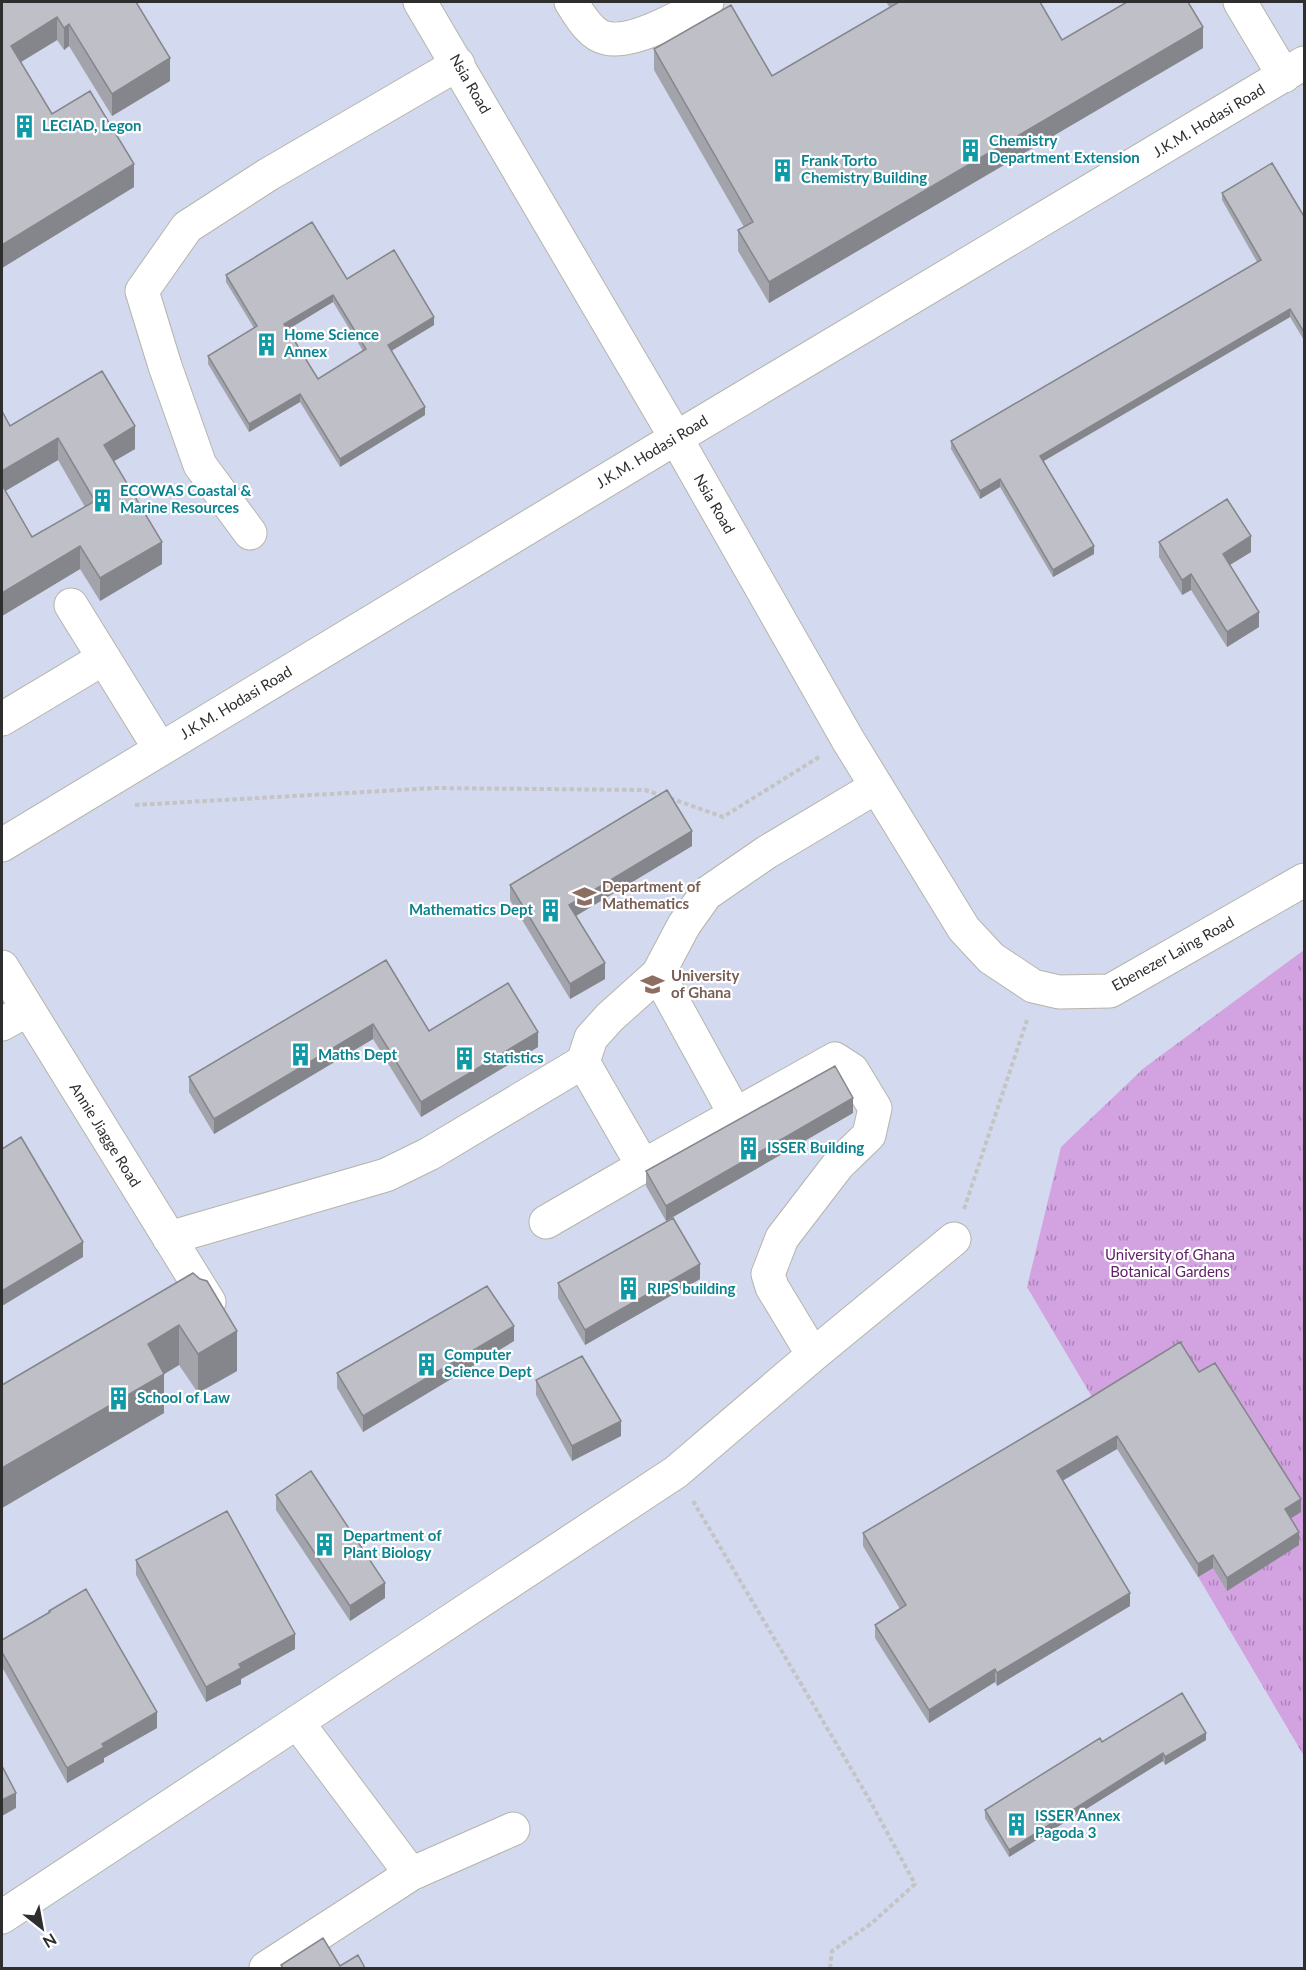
<svg xmlns="http://www.w3.org/2000/svg" width="1306" height="1970" viewBox="0 0 1306 1970" font-family="Lato,sans-serif">
<defs>
<pattern id="park-tufts" width="24" height="20" patternUnits="userSpaceOnUse" patternTransform="scale(1.5)"><rect width="24" height="20" fill="#d2a2e1"/><path d="M3 7l-1-3M5 7V3M7 7l1-3M15 17l-1-3M17 17v-4M19 17l1-3" fill="none" stroke="#ab84b7"/></pattern>
</defs>
<rect width="100%" height="100%" fill="#e2e6ee"/>
<!-- education -->
<path fill="#d3d9ee" d="M 2,2 L 1304,2 L 1304,1968 L 2,1968 Z"/>
<!-- park -->
<path fill="url(#park-tufts)" d="M 1304,950 L 1304,1756 L 1027,1287 L 1061,1147 L 1144,1068 Z"/>
<g fill="none" stroke-linecap="round" stroke-linejoin="round">
<defs>
<path id="minor" d="M 420,2 L 676,438 L 848,740 L 964,929 L 991,958 L 1033,986 L 1059,992 L 1110,991 L 1304,880
M 571,2 C 579,14 590,35 606,38 C 633,45 684,15 707,2
M 1240,2 L 1284,76
M 250,533 L 200,465 L 165,366 L 142,291 L 187,227 L 269,174 L 458,64
M 71,605 L 160,749
M 2,719 L 104,658
M 2,845 L 676,438 L 1304,63
M 2,967 L 209,1302
M 658,974 L 735,1114
M 2,1024 L 27,1010
M 643,1166 L 835,1059 L 852,1070 L 875,1108 L 869,1135 L 838,1165 L 782,1238 L 768,1274 L 772,1287 L 813,1355
M 546,1222 L 643,1166 L 583,1062
M 169,1238 L 386,1175 L 429,1154 L 583,1062 L 591,1038 L 610,1017 L 658,974 L 684,925 L 706,894 L 767,852 L 876,787
M 297,1722 L 411,1874
M 2,1917 L 676,1472 L 813,1355 L 954,1239
M 266,1968 L 411,1874 L 513,1829"/>
</defs>
<!-- minor casing -->
<use href="#minor" stroke="#b5b5ab" stroke-width="35"/>
<!-- path -->
<path stroke="#c4c4c4" stroke-width="4" stroke-dasharray="4.5 3" stroke-linecap="butt" d="M 670,798 L 723,817 L 819,757
M 135,805 L 435,788 L 645,790 L 663,796
M 964,1209 L 1027,1020
M 693,1501 L 869,1799 L 915,1884 L 872,1923 L 832,1951 L 830,1968"/>
<!-- minor -->
<use href="#minor" stroke="#fff" stroke-width="33"/>
</g>
<!-- wall -->
<path fill="#a3a4ab" fill-rule="evenodd" d="M 2,2 L 138,2 L 138,5 L 170,81 L 112,116 L 69,46 L 64,50 L 57,40 L 21,62 L 52,114 L 134,187 L 2,268 Z
M 886,2 L 1040,2 L 1062,40 L 1126,2 L 1188,2 L 1203,48 L 769,303 L 738,251 L 738,230 L 744,227 L 654,70 L 654,49 L 772,76 L 890,8 Z
M 1222,193 L 1305,218 L 1305,342 L 1290,317 L 1044,461 L 1094,554 L 1053,577 L 1000,487 L 980,499 L 951,449 L 951,441 L 1257,262 L 1222,200 Z
M 226,275 L 347,279 L 434,325 L 391,351 L 425,415 L 340,467 L 300,402 L 249,432 L 208,364 L 208,356 L 254,328 L 226,282 ZM 333,302 L 363,351 L 318,379 L 288,329 Z
M 2,411 L 10,426 L 135,449 L 114,461 L 162,564 L 100,601 L 80,569 L 2,616 ZM 58,460 L 85,507 L 32,537 L 5,491 Z
M 1159,542 L 1251,552 L 1230,565 L 1259,627 L 1227,647 L 1191,590 L 1182,595 L 1159,557 Z
M 692,846 L 576,916 L 605,979 L 570,999 L 510,900 L 510,885 Z
M 386,960 L 429,1031 L 538,1047 L 421,1117 L 373,1039 L 214,1134 L 189,1092 L 189,1077 Z
M 853,1113 L 666,1221 L 646,1186 L 646,1171 Z
M 193,1273 L 237,1371 L 198,1393 L 179,1365 L 164,1374 L 164,1413 L 2,1508 L 2,1385 Z
M 700,1279 L 585,1345 L 558,1298 L 558,1283 Z
M 514,1341 L 363,1432 L 337,1388 L 337,1373 Z
M 1199,1372 L 1301,1512 L 1291,1518 L 1299,1545 L 1227,1591 L 1213,1568 L 1198,1577 L 1117,1449 L 1063,1480 L 1130,1606 L 997,1686 L 995,1682 L 929,1723 L 875,1638 L 875,1625 L 900,1609 L 863,1546 L 863,1533 L 1088,1399 Z
M 536,1380 L 621,1436 L 572,1461 L 536,1395 Z
M 276,1495 L 385,1598 L 350,1621 L 276,1510 Z
M 136,1560 L 295,1649 L 241,1679 L 241,1684 L 206,1702 L 136,1575 Z
M 49,1611 L 157,1728 L 104,1758 L 104,1762 L 67,1783 L 2,1667 L 2,1652 L 49,1613 Z
M 1206,1740 L 1165,1765 L 1163,1761 L 1009,1857 L 985,1818 L 985,1810 L 1102,1742 Z"/>
<!-- shaded-wall -->
<path fill="#85868b" d="M 57,17 L 57,40 L 11,68 L 11,46 Z
M 69,24 L 69,46 L 64,50 L 64,28 Z
M 1203,27 L 1203,48 L 769,303 L 769,282 Z
M 170,58 L 170,81 L 112,116 L 112,94 Z
M 134,164 L 134,187 L 2,268 L 2,245 Z
M 333,295 L 333,302 L 284,332 L 284,324 Z
M 1290,309 L 1290,317 L 1040,463 L 1040,456 Z
M 434,317 L 434,325 L 388,353 L 388,345 Z
M 300,394 L 300,402 L 249,432 L 249,424 Z
M 425,407 L 425,415 L 340,467 L 340,459 Z
M 135,426 L 135,449 L 104,467 L 104,445 Z
M 58,438 L 58,460 L 2,493 L 2,471 Z
M 1000,479 L 1000,487 L 980,499 L 980,491 Z
M 1251,536 L 1251,552 L 1223,569 L 1223,554 Z
M 162,542 L 162,564 L 100,601 L 100,578 Z
M 80,546 L 80,569 L 2,616 L 2,593 Z
M 1094,546 L 1094,554 L 1053,577 L 1053,570 Z
M 1191,574 L 1191,590 L 1182,595 L 1182,580 Z
M 1259,612 L 1259,627 L 1227,647 L 1227,632 Z
M 692,831 L 692,846 L 569,920 L 569,905 Z
M 605,963 L 605,979 L 570,999 L 570,984 Z
M 373,1024 L 373,1039 L 214,1134 L 214,1119 Z
M 538,1032 L 538,1047 L 421,1117 L 421,1102 Z
M 853,1098 L 853,1113 L 666,1221 L 666,1206 Z
M 83,1242 L 83,1257 L 2,1306 L 2,1291 Z
M 700,1264 L 700,1279 L 585,1345 L 585,1330 Z
M 179,1325 L 179,1365 L 161,1376 L 164,1374 L 164,1413 L 2,1508 L 2,1468 L 148,1344 Z
M 514,1326 L 514,1341 L 363,1432 L 363,1416 Z
M 237,1331 L 237,1371 L 198,1393 L 198,1354 Z
M 621,1421 L 621,1436 L 572,1461 L 572,1446 Z
M 1117,1436 L 1117,1449 L 1057,1484 L 1057,1471 Z
M 1301,1499 L 1301,1512 L 1285,1522 L 1285,1509 Z
M 1299,1532 L 1299,1545 L 1227,1591 L 1227,1578 Z
M 1213,1555 L 1213,1568 L 1198,1577 L 1198,1564 Z
M 385,1583 L 385,1598 L 350,1621 L 350,1606 Z
M 1130,1593 L 1130,1606 L 997,1686 L 997,1673 Z
M 295,1634 L 295,1649 L 241,1679 L 241,1684 L 206,1702 L 206,1687 L 239,1664 Z
M 995,1669 L 995,1682 L 929,1723 L 929,1710 Z
M 157,1712 L 157,1728 L 104,1758 L 104,1762 L 67,1783 L 67,1768 L 102,1744 Z
M 1206,1733 L 1206,1740 L 1165,1765 L 1165,1757 Z
M 1163,1753 L 1163,1761 L 1009,1857 L 1009,1850 Z
M 16,1793 L 16,1808 L 2,1816 L 2,1800 Z"/>
<!-- building -->
<path fill="#bebfc7" stroke="#85868b" stroke-width="1.5" fill-rule="evenodd" d="M 2,2 L 136,2 L 170,58 L 112,94 L 69,24 L 64,28 L 57,17 L 11,46 L 52,114 L 90,91 L 134,164 L 2,245 Z
M 899,2 L 1040,2 L 1062,40 L 1127,2 L 1188,2 L 1203,27 L 769,282 L 738,230 L 753,222 L 654,49 L 731,5 L 772,76 Z
M 1272,163 L 1305,218 L 1305,334 L 1290,309 L 1040,456 L 1094,546 L 1053,570 L 1000,479 L 980,491 L 951,441 L 1261,260 L 1222,193 Z
M 312,222 L 347,279 L 394,250 L 434,317 L 388,345 L 425,407 L 340,459 L 300,394 L 249,424 L 208,356 L 257,326 L 226,275 ZM 333,295 L 366,349 L 318,379 L 284,324 Z
M 102,371 L 135,426 L 104,445 L 162,542 L 100,578 L 80,546 L 2,593 L 2,485 L 32,537 L 95,501 L 58,438 L 2,471 L 2,411 L 10,426 Z
M 1227,499 L 1251,536 L 1223,554 L 1259,612 L 1227,632 L 1191,574 L 1182,580 L 1159,542 Z
M 667,790 L 692,831 L 569,905 L 605,963 L 570,984 L 510,885 Z
M 386,960 L 429,1031 L 508,983 L 538,1032 L 421,1102 L 373,1024 L 214,1119 L 189,1077 Z
M 835,1066 L 853,1098 L 666,1206 L 646,1171 Z
M 21,1137 L 83,1242 L 2,1291 L 2,1149 Z
M 673,1218 L 700,1264 L 585,1330 L 558,1283 Z
M 193,1273 L 200,1279 L 207,1281 L 237,1331 L 198,1354 L 179,1325 L 148,1344 L 164,1374 L 2,1468 L 2,1385 Z
M 487,1286 L 514,1326 L 363,1416 L 337,1373 Z
M 1180,1342 L 1199,1372 L 1215,1363 L 1301,1499 L 1285,1509 L 1299,1532 L 1227,1578 L 1213,1555 L 1198,1564 L 1117,1436 L 1057,1471 L 1130,1593 L 997,1673 L 995,1669 L 929,1710 L 875,1625 L 906,1605 L 863,1533 L 1088,1399 Z
M 582,1356 L 621,1421 L 572,1446 L 536,1380 Z
M 311,1471 L 385,1583 L 350,1606 L 276,1495 Z
M 227,1511 L 295,1634 L 239,1664 L 241,1668 L 206,1687 L 136,1560 Z
M 86,1589 L 157,1712 L 102,1744 L 104,1747 L 67,1768 L 2,1652 L 2,1640 L 50,1612 L 49,1611 Z
M 1182,1693 L 1206,1733 L 1165,1757 L 1163,1753 L 1009,1850 L 985,1810 L 1100,1738 L 1102,1742 Z
M 2,1766 L 16,1793 L 2,1800 Z
M 323,1938 L 340,1966 L 358,1955 L 365,1968 L 283,1968 L 281,1965 Z"/>
<!-- icons -->
<defs>
<symbol id="building-bare" viewBox="-9 -9 18 18"><path d="M-4-6H4V6H1V3H-1V6H-4ZM-2.5-4.3h1.7v1.8h-1.7ZM.8-4.3h1.7v1.8H.8ZM-2.5-1h1.7V.8h-1.7ZM.8-1h1.7V.8H.8Z" fill="#0f9aa8" stroke="#fff" stroke-width="2.5" paint-order="stroke"/></symbol>
<symbol id="school-bare" viewBox="-9 -9 18 18"><path d="M0-5L7-2L0 1L-7-2ZM-4 1L0 2.5L4 1V4Q0 6-4 4Z" fill="#8d6e63" stroke="#fff" stroke-width="2.5" paint-order="stroke"/></symbol>
<symbol id="university-bare" viewBox="-9 -9 18 18"><path d="M0-5L7-2L0 1L-7-2ZM-4 1L0 2.5L4 1V4Q0 6-4 4Z" fill="#8d6e63" stroke="#fff" stroke-width="2.5" paint-order="stroke"/></symbol>
</defs>
<g fill-rule="evenodd">
<use href="#building-bare" x="8" y="110" width="33" height="33"/>
<use href="#building-bare" x="954" y="134" width="33" height="33"/>
<use href="#building-bare" x="766" y="154" width="33" height="33"/>
<use href="#building-bare" x="250" y="328" width="33" height="33"/>
<use href="#building-bare" x="86" y="484" width="33" height="33"/>
<use href="#school-bare" x="568" y="880" width="33" height="33"/>
<use href="#building-bare" x="534" y="894" width="33" height="33"/>
<use href="#university-bare" x="636" y="968" width="33" height="33"/>
<use href="#building-bare" x="284" y="1038" width="33" height="33"/>
<use href="#building-bare" x="448" y="1042" width="33" height="33"/>
<use href="#building-bare" x="732" y="1132" width="33" height="33"/>
<use href="#building-bare" x="612" y="1272" width="33" height="33"/>
<use href="#building-bare" x="410" y="1348" width="33" height="33"/>
<use href="#building-bare" x="102" y="1382" width="33" height="33"/>
<use href="#building-bare" x="308" y="1528" width="33" height="33"/>
<use href="#building-bare" x="1000" y="1808" width="33" height="33"/>
</g>
<g text-anchor="middle" stroke-width="4.5" stroke-linejoin="round" paint-order="stroke">
<!-- street labels -->
<g font-size="15" fill="#2e2e2e" stroke="#fff">
<text transform="translate(470 84) rotate(60)" y="5">Nsia Road</text>
<text transform="translate(1209 121) rotate(-31)" y="5">J.K.M. Hodasi Road</text>
<text transform="translate(652 452) rotate(-31)" y="5">J.K.M. Hodasi Road</text>
<text transform="translate(714 504) rotate(60)" y="5">Nsia Road</text>
<text transform="translate(236 703) rotate(-31)" y="5">J.K.M. Hodasi Road</text>
<text transform="translate(1173 954) rotate(-29)" y="5">Ebenezer Laing Road</text>
<text transform="translate(105 1135) rotate(58)" y="5">Annie Jiagge Road</text>
</g>
<!-- culture labels -->
<g font-size="15" font-weight="bold" fill="#0d838f" stroke="#fff" text-anchor="start">
<text x="42" y="131">LECIAD, Legon</text>
<text x="989" y="146">Chemistry<tspan x="989" dy="17">Department Extension</tspan></text>
<text x="801" y="166">Frank Torto<tspan x="801" dy="17">Chemistry Building</tspan></text>
<text x="284" y="340">Home Science<tspan x="284" dy="17">Annex</tspan></text>
<text x="120" y="496">ECOWAS Coastal &amp;<tspan x="120" dy="17">Marine Resources</tspan></text>
<text x="533" y="915" text-anchor="end">Mathematics Dept</text>
<text x="318" y="1060">Maths Dept</text>
<text x="483" y="1063">Statistics</text>
<text x="767" y="1153">ISSER Building</text>
<text x="647" y="1294">RIPS building</text>
<text x="444" y="1360">Computer<tspan x="444" dy="17">Science Dept</tspan></text>
<text x="137" y="1403">School of Law</text>
<text x="343" y="1541">Department of<tspan x="343" dy="17">Plant Biology</tspan></text>
<text x="1035" y="1821">ISSER Annex<tspan x="1035" dy="17">Pagoda 3</tspan></text>
</g>
<!-- education labels -->
<g font-size="15" font-weight="bold" fill="#785e54" stroke="#fff" text-anchor="start">
<text x="602" y="892">Department of<tspan x="602" dy="17">Mathematics</tspan></text>
<text x="671" y="981">University<tspan x="671" dy="17">of Ghana</tspan></text>
</g>
<!-- park labels -->
<g font-size="15" fill="#612069" stroke="#fff">
<text x="1170" y="1260">University of Ghana<tspan x="1170" dy="17">Botanical Gardens</tspan></text>
</g>
</g>
<!-- border -->
<rect width="1306" height="1970" fill="none" stroke="#2e2e2e" stroke-width="6"/>
<!-- north arrow -->
<g transform="translate(42 1928) rotate(149)" stroke="#ffffff" stroke-width="4.5" paint-order="stroke">
<path d="M0-4.5L10 22L0 15L-10 22Z" fill="#2e2e2e"/>
<text y="-9" font-size="16" font-weight="bold" text-anchor="middle" fill="#2e2e2e">N</text>
</g>
</svg>
